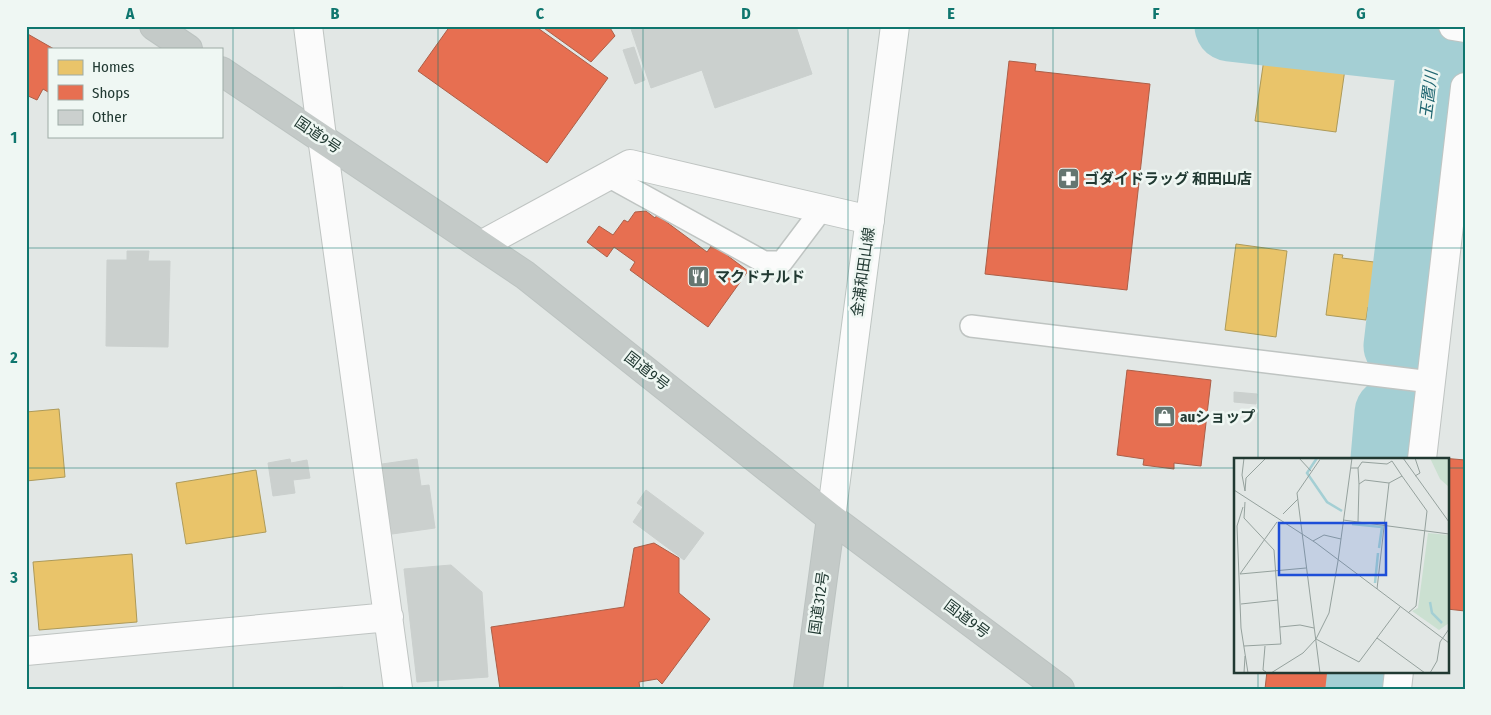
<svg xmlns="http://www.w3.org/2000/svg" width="1491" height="715" viewBox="0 0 1491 715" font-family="'Fira Sans Condensed','Noto Sans JP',sans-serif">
<rect width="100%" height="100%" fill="#e2e7e5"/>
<!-- homes -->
<path fill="#e9c46a" stroke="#ad9a59" d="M 1264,59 L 1345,69 L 1336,132 L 1255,121 Z
M 1236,244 L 1287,251 L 1276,337 L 1225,330 Z
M 1334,254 L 1343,255 L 1342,258 L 1390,264 L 1384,309 L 1368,307 L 1366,320 L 1326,315 Z
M 59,409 L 65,477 L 26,481 L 26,412 Z
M 256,470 L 266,532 L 186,544 L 176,483 Z
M 132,554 L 137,622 L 39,630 L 33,562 Z"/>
<!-- shops -->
<path fill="#e76f51" stroke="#ac5f48" d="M 450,26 L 535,26 L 608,78 L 547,163 L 418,71 Z
M 541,26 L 609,26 L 615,36 L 591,62 Z
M 26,33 L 54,49 L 49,49 L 49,90 L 48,92 L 43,89 L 37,100 L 26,95 Z
M 1009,61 L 1036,64 L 1035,71 L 1150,84 L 1127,290 L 985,274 Z
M 646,211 L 655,218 L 657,215 L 707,252 L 714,242 L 729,254 L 728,256 L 748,271 L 708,327 L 630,270 L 635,262 L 614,247 L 607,257 L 587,242 L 599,226 L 613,235 L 624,220 L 628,222 L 635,212 Z
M 1127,370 L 1211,380 L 1201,466 L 1174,463 L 1174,469 L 1143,465 L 1144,459 L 1117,455 Z
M 1442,458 L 1465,460 L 1465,611 L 1447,609 L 1447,459 Z
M 654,543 L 679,558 L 679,593 L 710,619 L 662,684 L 657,679 L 639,682 L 640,689 L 500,689 L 491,627 L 624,607 L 634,548 Z
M 1267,671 L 1354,671 L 1352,689 L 1265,689 Z"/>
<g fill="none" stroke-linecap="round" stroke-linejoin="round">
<!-- river -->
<path stroke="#a4cfd4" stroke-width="71" d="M 1230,26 L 1434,49 L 1399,346
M 1386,459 L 1390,413
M 1361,689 L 1363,671"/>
</g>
<!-- building -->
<path fill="#cbd0ce" stroke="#cbd0ce" d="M 630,26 L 796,26 L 812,74 L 715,108 L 702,70 L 651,88 Z
M 634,47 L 645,80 L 635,84 L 623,50 Z
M 127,251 L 149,251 L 148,261 L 170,261 L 168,347 L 106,346 L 107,260 L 127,260 Z
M 1234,392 L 1257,394 L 1256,404 L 1234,402 Z
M 290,459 L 291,463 L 307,460 L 310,478 L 293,480 L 295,493 L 273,496 L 268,463 Z
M 417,459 L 421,486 L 429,485 L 435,528 L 392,534 L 382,464 Z
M 646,490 L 704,533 L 684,560 L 633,522 L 643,507 L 637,503 Z
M 451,565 L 482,592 L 488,677 L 417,682 L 404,569 Z
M 343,687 L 343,689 L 291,689 Z"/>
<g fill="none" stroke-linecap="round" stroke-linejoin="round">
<defs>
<path id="service" d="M 608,176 L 764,262 L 782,262 L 822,209
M 971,326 L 1431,382"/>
<path id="minor" d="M 308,26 L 322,137 L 398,689
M 1453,26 L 1465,28
M 481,245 L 630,164 L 870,220
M 1422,459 L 1465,87
M 26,651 L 389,617
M 1397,689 L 1399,671"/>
<path id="secondary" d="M 831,518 L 895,26"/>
<path id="trunk" d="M 154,26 L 188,49
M 221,71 L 525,275 L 831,518 L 1060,689
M 808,689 L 831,518"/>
</defs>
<!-- service casing -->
<use href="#service" stroke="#bfc4c2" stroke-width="24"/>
<!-- minor casing -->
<use href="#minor" stroke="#bfc4c2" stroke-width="30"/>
<!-- secondary casing -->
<use href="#secondary" stroke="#bec5c2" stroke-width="30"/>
<!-- trunk casing -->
<use href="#trunk" stroke="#bcc3c1" stroke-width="30"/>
<!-- service -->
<use href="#service" stroke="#fbfbfb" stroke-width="21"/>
<!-- minor -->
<use href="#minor" stroke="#fbfbfb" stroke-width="28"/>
<!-- secondary -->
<use href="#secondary" stroke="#fbfbfb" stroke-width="28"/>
<!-- trunk -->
<use href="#trunk" stroke="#c4cac8" stroke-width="28"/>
</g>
<!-- grid -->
<path fill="none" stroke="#0f766e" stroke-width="1" stroke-opacity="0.55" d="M 233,26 L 233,689M 438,26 L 438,689M 643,26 L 643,689M 848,26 L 848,689M 1053,26 L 1053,689M 1258,26 L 1258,459M 26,248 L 1465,248M 26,468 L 1235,468M 1447,468 L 1465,468M 1258,671 L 1258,689"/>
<!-- icons -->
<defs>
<symbol id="pharmacy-square" viewBox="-11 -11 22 22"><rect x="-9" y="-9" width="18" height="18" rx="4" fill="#657671" stroke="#eff7f3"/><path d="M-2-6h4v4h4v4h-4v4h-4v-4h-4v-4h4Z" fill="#fff"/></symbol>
<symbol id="restaurant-square" viewBox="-11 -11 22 22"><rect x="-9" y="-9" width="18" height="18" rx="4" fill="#657671" stroke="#eff7f3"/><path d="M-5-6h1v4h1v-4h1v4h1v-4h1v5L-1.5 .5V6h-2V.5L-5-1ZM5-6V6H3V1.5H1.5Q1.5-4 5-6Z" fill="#fff"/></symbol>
<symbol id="shop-square" viewBox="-11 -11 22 22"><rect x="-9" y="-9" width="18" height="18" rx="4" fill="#657671" stroke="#eff7f3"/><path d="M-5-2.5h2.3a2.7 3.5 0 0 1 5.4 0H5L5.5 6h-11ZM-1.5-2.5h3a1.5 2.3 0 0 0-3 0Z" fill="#fff"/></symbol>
</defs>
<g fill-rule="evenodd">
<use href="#pharmacy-square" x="1056" y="166" width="25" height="25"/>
<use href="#restaurant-square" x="686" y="264" width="25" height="25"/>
<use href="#shop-square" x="1152" y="404" width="25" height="25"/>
</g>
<g text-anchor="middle" stroke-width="5" stroke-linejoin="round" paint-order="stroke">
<!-- street labels -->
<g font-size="15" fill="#213932" stroke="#eff7f3">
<text transform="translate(318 135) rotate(34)" y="5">国道9号</text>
<text transform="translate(863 272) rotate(-82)" y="5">金浦和田山線</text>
<text transform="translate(647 371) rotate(38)" y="5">国道9号</text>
<text transform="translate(819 603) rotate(-82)" y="5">国道312号</text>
<text transform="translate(967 619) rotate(37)" y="5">国道9号</text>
</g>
<!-- poi labels -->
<g font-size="15" font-weight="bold" fill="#213932" stroke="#eff7f3" text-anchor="start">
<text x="1084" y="184">ゴダイドラッグ 和田山店</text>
<text x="715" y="282">マクドナルド</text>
<text x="1180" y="422">auショップ</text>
</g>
<!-- water labels -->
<g font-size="16" font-style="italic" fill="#1f6671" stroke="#eff7f3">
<text transform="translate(1428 95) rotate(-83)" y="6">玉置川</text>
</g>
</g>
<!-- overview -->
<g transform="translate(1234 458)">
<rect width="215" height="215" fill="#e2e7e5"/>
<path d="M 196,0 L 215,0 L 215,29 L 206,21 ZM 194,75 L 215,77 L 215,165 L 205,172 L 178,153 L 184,150 Z" fill="#cbe0d1"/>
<path fill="none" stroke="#a4cfd4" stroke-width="2.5" d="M 83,0 L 73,15 L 93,44 L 108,53M 118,66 L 148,69 L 145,90M 141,125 L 144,95M 196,144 L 198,155 L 208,165"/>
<path fill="none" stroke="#95a19d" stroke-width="1" d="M 10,0 L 8,17 L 11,33M 65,0 L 77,13M 169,0 L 215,64M 181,0 L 186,15 L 181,18M 87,1 L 118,1M 117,10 L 124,10 L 128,4 L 153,6 L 158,3 L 168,18M 124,10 L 125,26M 0,32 L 82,85 L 215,185M 11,33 L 12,20 L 32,0M 9,49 L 3,68 L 7,170 L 14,215M 49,56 L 64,41M 109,62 L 215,76M 124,64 L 125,26 L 131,22 L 155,25 L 168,18 L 193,53 L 182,148 L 174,155M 79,83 L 90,77 L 107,81M 104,103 L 118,0M 6,116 L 72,110M 6,116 L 43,64M 143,131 L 155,25M 7,146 L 44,142M 46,169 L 66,167 L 80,170M 143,180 L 191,215M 82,181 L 125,204 L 166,149M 10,188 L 47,186 L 40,92 L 10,60 L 11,44M 31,188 L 29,212 L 32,214M 10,215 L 11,198M 37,215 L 69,195 L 82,181 L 95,155 L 104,103M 86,215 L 63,35 L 87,0M 196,215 L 203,203 L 206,184 L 215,171"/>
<path fill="#1d4ed8" fill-opacity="0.15" stroke="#1d4ed8" stroke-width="2.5" d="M 45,65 L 152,65 L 152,117 L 45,117 Z"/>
<rect width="215" height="215" fill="none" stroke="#213932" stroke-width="2.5"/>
</g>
<!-- border -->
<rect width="1491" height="715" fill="none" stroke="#eff7f3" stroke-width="55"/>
<!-- legend -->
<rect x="48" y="48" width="175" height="90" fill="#eff7f3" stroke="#9daba6"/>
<rect x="58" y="60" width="25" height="15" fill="#e9c46a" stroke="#9daba6"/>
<text x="92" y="72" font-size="15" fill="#213932">Homes</text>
<rect x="58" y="85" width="25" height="15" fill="#e76f51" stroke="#9daba6"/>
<text x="92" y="98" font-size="15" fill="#213932">Shops</text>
<rect x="58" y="110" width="25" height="15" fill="#cbd0ce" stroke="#9daba6"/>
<text x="92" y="122" font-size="15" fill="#213932">Other</text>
<rect x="28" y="28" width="1436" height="660" fill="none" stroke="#0f766e" stroke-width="2"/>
<g font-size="16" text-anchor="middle" font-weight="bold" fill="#0f766e">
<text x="130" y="19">A</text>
<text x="335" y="19">B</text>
<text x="540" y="19">C</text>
<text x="746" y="19">D</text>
<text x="951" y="19">E</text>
<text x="1156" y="19">F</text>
<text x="1361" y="19">G</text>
<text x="14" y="143">1</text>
<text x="14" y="363">2</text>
<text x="14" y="583">3</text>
</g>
</svg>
